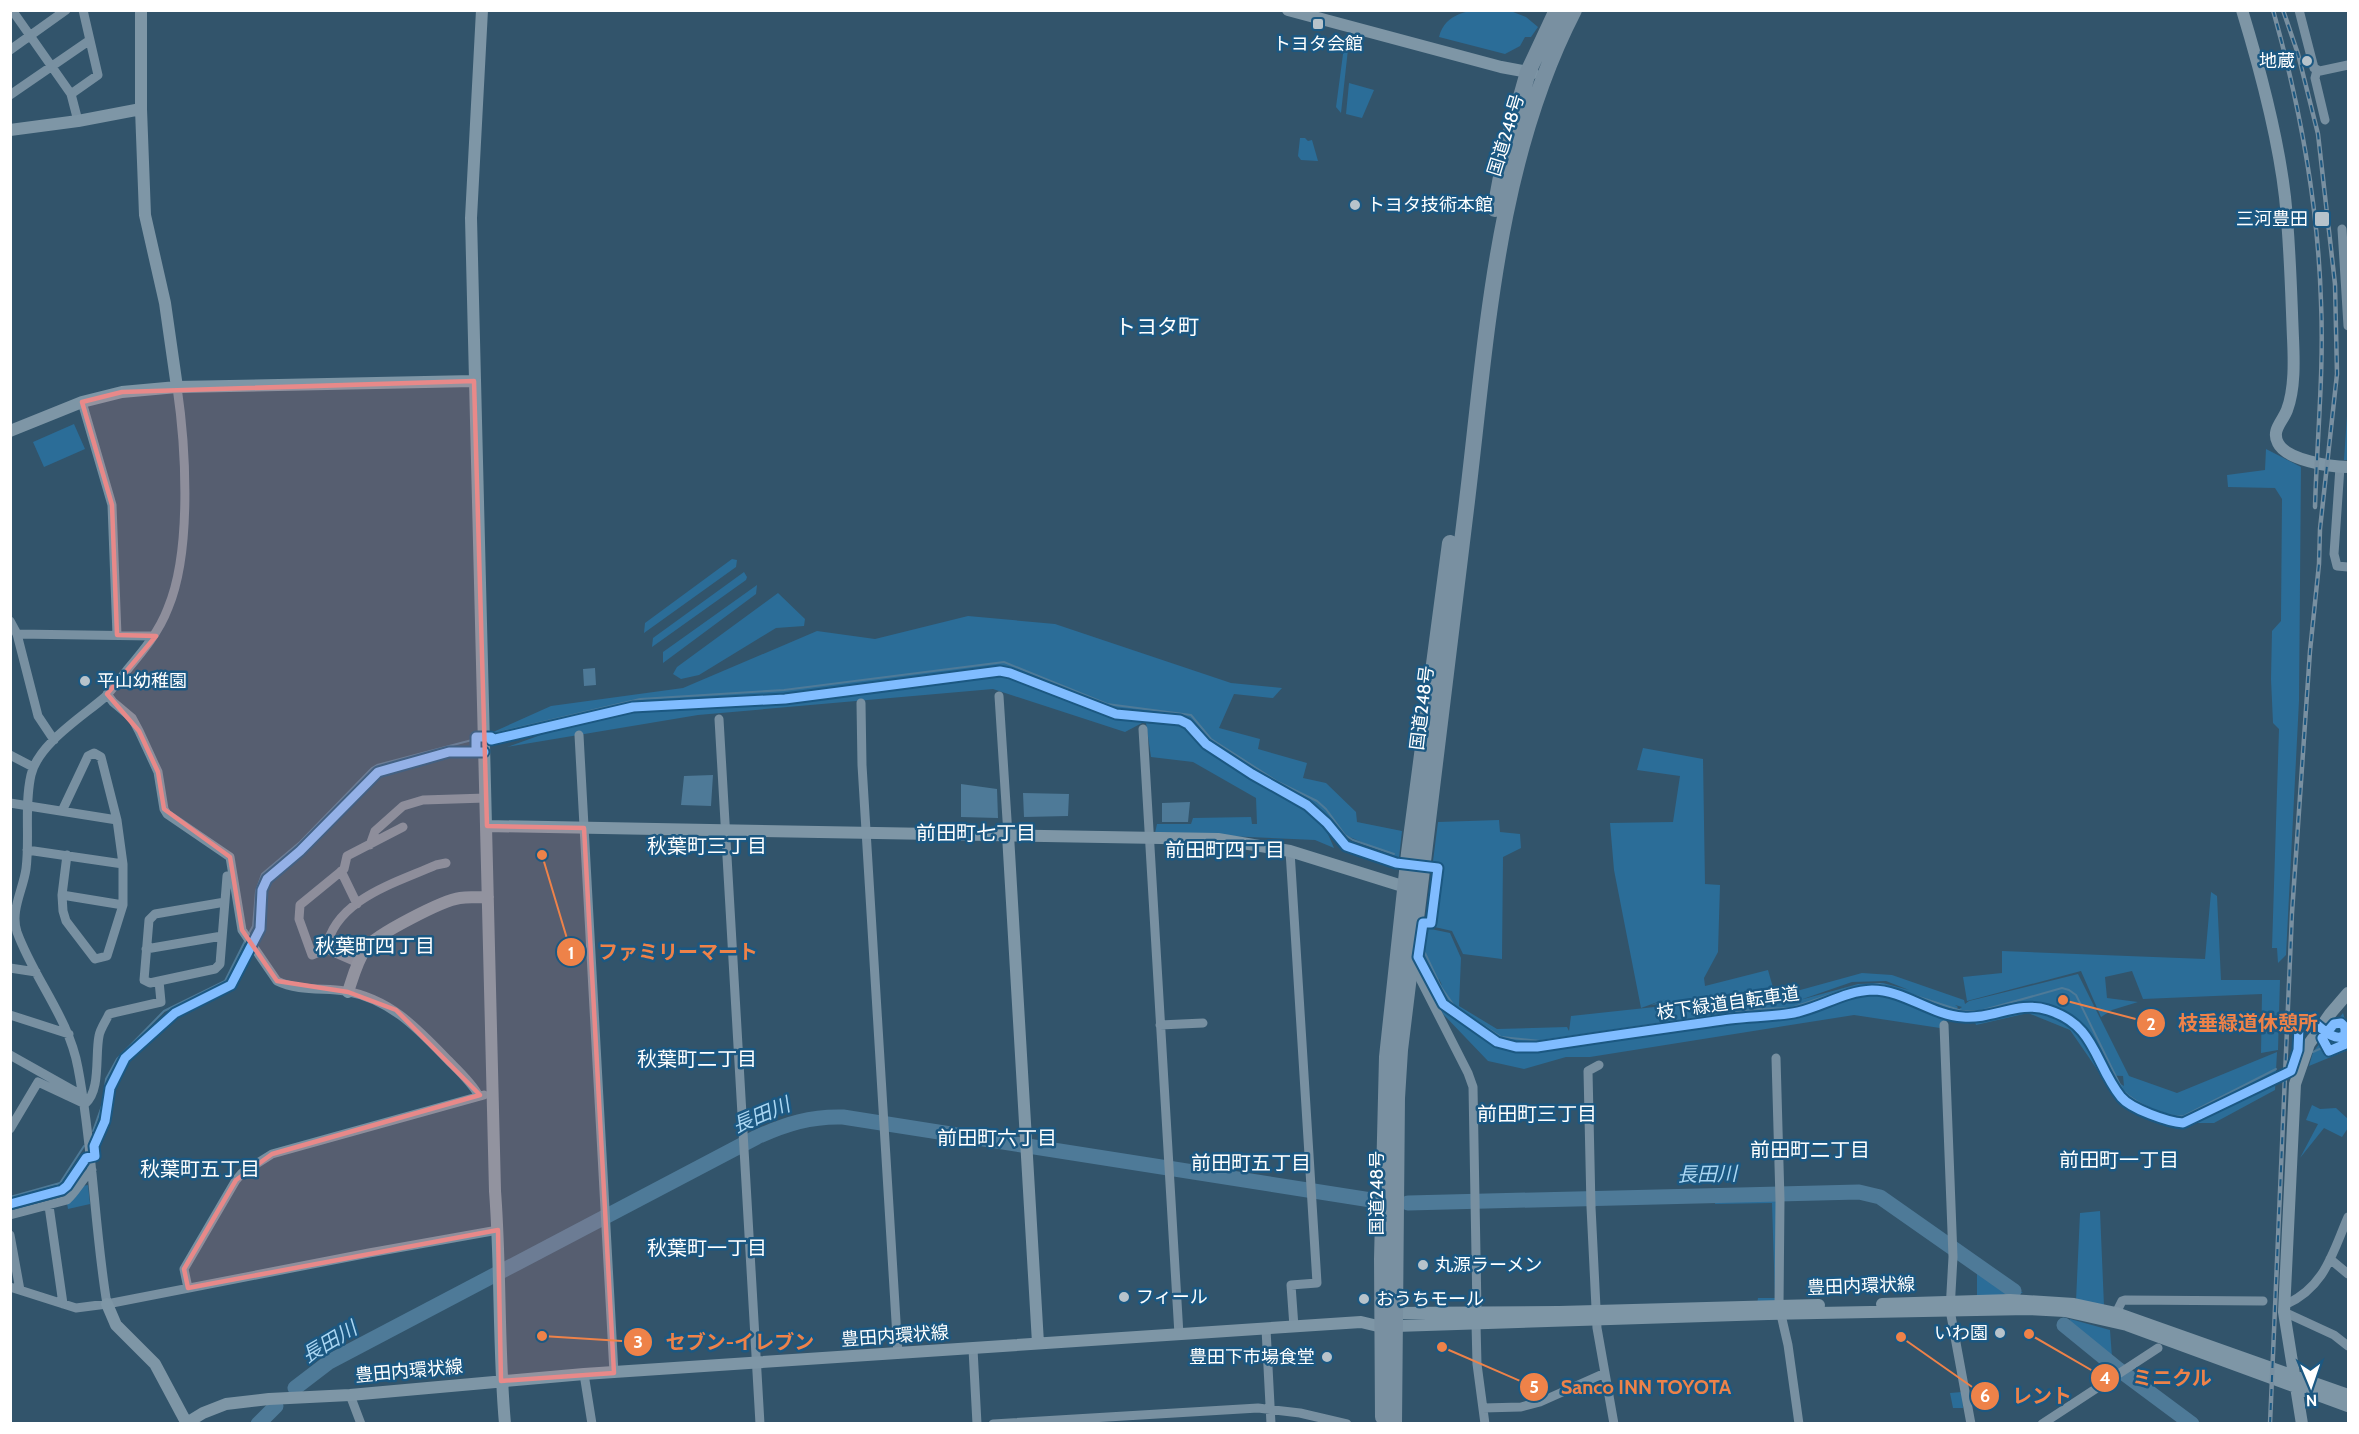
<svg xmlns="http://www.w3.org/2000/svg" width="2359" height="1434" viewBox="0 0 2359 1434" font-family="Cabin,'Noto Sans JP',sans-serif">
<rect width="100%" height="100%" fill="#32546b"/>
<!-- green -->
<path fill="#2b6d98" fill-rule="evenodd" d="M 1508,10 L 1526,17 L 1538,27 L 1531,37 L 1525,37 L 1520,46 L 1505,54 L 1439,37 C 1447,6 1483,10 1508,10 Z
M 1345,39 L 1349,40 L 1341,113 L 1336,107 Z
M 1349,83 L 1374,90 L 1362,118 L 1346,114 Z
M 1300,138 L 1305,138 L 1308,141 L 1312,140 L 1318,161 L 1301,160 L 1298,156 Z
M 2348,401 L 2348,460 L 2344,460 Z
M 74,424 L 85,449 L 44,467 L 33,442 Z
M 2266,449 L 2301,467 L 2299,701 L 2286,955 L 2278,963 L 2277,948 L 2272,948 L 2279,729 L 2273,723 L 2271,679 L 2272,631 L 2281,621 L 2282,499 L 2275,488 L 2228,487 L 2227,475 L 2265,470 Z
M 732,559 L 737,560 L 736,567 L 644,633 L 645,623 Z
M 744,572 L 747,577 L 746,580 L 652,647 L 653,638 Z
M 757,585 L 756,594 L 663,663 L 663,652 Z
M 778,593 L 805,619 L 804,626 L 776,628 L 699,675 L 681,679 L 673,674 L 677,667 Z
M 968,616 L 1055,624 L 1231,683 L 1282,688 L 1273,698 L 1234,694 L 1219,728 L 1260,739 L 1258,749 L 1307,763 L 1303,778 L 1326,783 L 1356,812 L 1357,822 L 1402,831 L 1399,858 L 1345,835 L 1301,805 L 1325,827 L 1334,848 L 1315,840 L 1155,833 L 1157,824 L 1191,824 L 1193,818 L 1251,817 L 1252,824 L 1257,824 L 1256,798 L 1193,762 L 1151,757 L 1146,723 L 1181,726 L 1172,719 L 1142,723 L 1125,732 L 993,689 L 698,715 L 507,747 L 599,714 L 491,733 L 551,706 L 683,688 L 817,631 L 875,639 ZM 1189,731 L 1283,793 L 1283,794 L 1224,761 Z
M 1643,748 L 1703,759 L 1705,884 L 1720,885 L 1718,952 L 1704,978 L 1705,986 L 1768,970 L 1774,991 L 1651,1005 L 1666,999 L 1641,1008 L 1614,870 L 1610,823 L 1673,822 L 1680,776 L 1637,770 Z
M 1499,820 L 1500,832 L 1520,834 L 1521,848 L 1503,857 L 1502,959 L 1463,954 L 1452,931 L 1426,925 L 1427,914 L 1435,912 L 1433,861 L 1438,822 Z
M 2211,892 L 2217,896 L 2221,980 L 2280,980 L 2278,1050 L 2261,1053 L 2262,994 L 2143,999 L 2132,971 L 2105,977 L 2107,998 L 2138,1002 L 2112,1010 L 2101,1017 L 2081,971 L 1967,1001 L 1963,977 L 2002,973 L 2002,951 L 2205,959 Z
M 1418,928 L 1426,941 L 1426,928 L 1450,933 L 1461,958 L 1459,1006 L 1497,1029 L 1567,1027 L 1569,1031 L 1571,1016 L 1793,992 L 1862,973 L 1892,975 L 1964,1000 L 1965,1004 L 1969,1001 L 2078,974 L 2129,1076 L 2177,1093 L 2277,1052 L 2275,1090 L 2214,1123 L 2156,1123 L 2122,1106 L 2113,1079 L 2124,1086 L 2123,1076 L 2101,1075 L 2070,1030 L 2028,1013 L 1976,1025 L 1975,1022 L 1953,1013 L 1962,1007 L 1955,1005 L 1958,1007 L 1940,1028 L 1854,1015 L 1590,1057 L 1566,1057 L 1524,1069 L 1488,1061 L 1443,1014 L 1433,990 L 1439,983 L 1442,985 L 1439,979 L 1433,988 L 1418,967 ZM 1886,981 L 1909,990 L 1883,983 L 1858,984 L 1800,1000 L 1852,982 Z
M 2343,1013 L 2346,1022 L 2348,1021 L 2348,1050 L 2309,1066 L 2313,1052 Z
M 2312,1105 L 2320,1109 L 2336,1108 L 2348,1119 L 2348,1128 L 2342,1137 L 2324,1128 L 2300,1158 L 2318,1124 L 2306,1120 Z
M 88,1185 L 90,1204 L 68,1209 L 67,1203 L 82,1186 Z
M 1716,1199 L 1777,1199 L 1777,1303 L 1757,1304 L 1758,1298 L 1775,1298 L 1772,1203 L 1715,1204 Z
M 2100,1211 L 2104,1306 L 2076,1301 L 2080,1213 Z
M 1955,1245 L 2023,1293 L 1977,1297 L 1977,1273 L 1954,1254 Z
M 2070,1319 L 2110,1330 L 2112,1357 L 2068,1325 Z
M 1962,1392 L 1963,1408 L 1953,1408 L 1950,1393 Z"/>
<!-- water -->
<path fill="#4e7a98" d="M 595,668 L 596,685 L 584,686 L 583,669 Z
M 713,775 L 711,806 L 681,805 L 684,776 Z
M 961,784 L 997,789 L 998,818 L 961,817 Z
M 1023,793 L 1069,794 L 1068,816 L 1024,817 Z
M 1190,802 L 1188,822 L 1162,822 L 1162,803 Z"/>
<g fill="none" stroke-linecap="round" stroke-linejoin="round">
<!-- stream -->
<path stroke="#4e7a98" stroke-width="2" d="M 496,733 L 640,699 L 784,690 L 1004,662 L 1107,704 L 1191,715 L 1211,739 L 1278,782 L 1317,801 L 1326,809 L 1345,835 L 1353,840 L 1394,854
M 249,933 L 253,926 L 256,891 L 262,874 L 300,842 L 372,768 L 377,765 L 472,740
M 1425,953 L 1441,987 L 1455,1007 L 1501,1037 L 1540,1041 L 1758,1009 L 1791,1008 L 1847,989 L 1879,984 L 1962,1011 L 1980,1011 L 2062,988 L 2069,990 L 2076,995 L 2123,1091 C 2137,1104 2165,1118 2184,1116 L 2276,1069
M 2313,1052 L 2348,1036
M 93,1131 L 103,1103 L 106,1079 L 117,1059 L 164,1011 L 225,981 L 245,941
M 10,1197 L 60,1183 L 84,1146"/>
<!-- river -->
<path stroke="#4e7a98" stroke-width="15" d="M 1408,1203 L 1859,1192 L 1880,1197 L 2014,1291
M 2064,1325 L 2118,1369 L 2192,1424
M 295,1388 L 329,1362 L 757,1137 C 786,1124 811,1116 843,1117 L 1371,1200
M 258,1424 L 276,1406"/>
<!-- street -->
<path stroke="#7890a1" stroke-width="9" d="M 12,10 L 71,94 L 78,121
M 2299,10 L 2314,68 L 2320,71 L 2348,65
M 10,50 L 66,10
M 2317,70 L 2315,78 L 2325,120
M 71,94 L 98,75 L 83,10
M 10,95 L 90,40
M 2342,229 L 2348,326
M 82,402 L 112,505 L 117,635
M 2340,467 L 2334,554 L 2337,566 L 2348,567
M 10,621 L 17,634 L 38,716 L 54,740
M 17,634 L 153,636
M 107,694 L 113,702 L 132,718 L 139,731 L 158,772 L 164,809 L 167,814 L 230,857 L 242,930 L 277,981 C 297,991 323,988 345,991 C 391,999 418,1029 449,1061 C 460,1072 472,1083 479,1096
M 999,696 L 1008,835
M 861,703 L 862,765 L 898,1354
M 719,719 L 760,1424
M 1143,729 L 1179,1335
M 579,735 L 614,1373
M 10,755 L 33,767
M 10,803 L 117,820 L 123,864 L 27,850
M 62,811 L 88,756 L 94,753 L 101,757 L 117,820
M 370,845 L 375,831 L 403,806 L 423,800 L 486,798
M 1290,851 L 1317,1283 L 1291,1285 L 1294,1327
M 67,855 L 62,895 L 63,911 L 66,921 L 95,959 L 107,956 L 123,905 L 123,864
M 341,871 L 357,904
M 62,895 L 123,905
M 146,949 L 222,936
M 326,949 C 335,899 396,883 436,865 L 446,863
M 358,963 L 326,949 L 312,955 L 299,919 L 300,905 L 344,869 L 347,856 L 403,827
M 1412,963 L 1468,1073 L 1473,1087 L 1477,1311
M 10,968 L 36,972
M 159,981 L 215,969 L 220,964 L 227,876
M 10,1015 L 69,1034
M 1160,1025 L 1203,1023
M 1944,1025 L 1953,1257 L 1950,1310 L 1971,1424
M 10,1055 L 83,1096
M 1776,1058 L 1780,1200 L 1779,1306 L 1788,1345 L 1799,1424
M 1599,1065 L 1588,1071 L 1591,1207 L 1597,1328 L 1614,1424
M 85,1104 C 101,1091 95,1055 99,1036 C 100,1029 106,1021 109,1014 L 161,1002 L 159,981 L 150,983 L 144,980 L 149,920 L 155,914 L 225,902
M 10,1129 L 38,1082 L 85,1104
M 49,1206 L 63,1304
M 10,1215 L 67,1200 C 77,1191 82,1179 92,1170
M 10,1235 L 20,1290
M 2330,1259 L 2348,1274
M 10,1287 L 76,1308 L 107,1304 L 369,1253 L 498,1230
M 188,1288 L 184,1269 L 236,1180 L 242,1173 L 272,1154 L 484,1095
M 107,1304 C 94,1226 93,1146 78,1068 C 69,1018 34,979 17,932 C 10,911 23,890 26,869 C 30,838 24,806 31,775 C 38,744 82,717 105,697 C 113,689 120,679 127,670 C 143,651 159,632 168,608 C 192,551 186,448 177,387
M 2285,1305 C 2325,1287 2332,1254 2348,1217
M 2284,1312 L 2334,1335 L 2348,1346
M 2116,1313 L 2122,1301 L 2125,1300 L 2263,1301
M 1476,1324 L 1477,1364 L 1485,1424
M 1266,1329 L 1271,1424
M 973,1349 L 977,1424
M 584,1374 L 592,1424
M 350,1395 L 361,1424
M 1483,1408 L 1521,1407 L 1540,1402 L 1605,1373
M 993,1424 L 1258,1408 L 1300,1413 L 1347,1424
M 2042,1424 L 2158,1348"/>
<!-- secondary -->
<path stroke="#7e96a6" stroke-width="12" d="M 141,10 L 141,109 L 145,215 L 165,303 L 177,387
M 482,10 L 471,218 L 495,1191 C 501,1268 498,1346 505,1424
M 1288,10 L 1501,67 L 1533,73
M 2242,10 C 2260,69 2278,136 2285,197 C 2290,243 2291,291 2293,338 C 2294,360 2295,389 2287,410 C 2283,421 2271,430 2278,443 C 2286,460 2331,467 2348,467
M 10,130 L 78,121 L 141,109
M 10,431 L 82,402 L 122,392 L 177,387 L 474,381
M 487,826 L 1218,839 L 1290,851 L 1412,889
M 1008,835 L 1038,1343
M 348,992 C 353,977 357,961 366,948 C 375,935 443,900 460,898 C 469,897 479,897 488,897
M 107,1304 L 116,1325 L 155,1364 L 186,1422
M 1882,1304 L 2010,1300 L 2074,1304 L 2116,1313 L 2348,1395
M 1387,1313 L 1559,1312 L 1819,1305
M 185,1424 L 203,1413 L 226,1404 L 269,1399 L 350,1395 L 584,1374 L 1361,1322 L 1382,1327 L 1396,1326 L 1768,1314 L 2029,1309 L 2065,1311 L 2127,1325 L 2348,1406
M 2302,1424 L 2284,1312 L 2295,1084 L 2309,1044 L 2330,1014 L 2348,993"/>
<!-- highway -->
<path stroke="#7990a1" stroke-width="16" d="M 1495,209 L 1506,150 L 1528,72 L 1557,10
M 1383,1417 L 1382,1259 L 1387,1057 L 1409,853 L 1450,543
M 1394,1424 L 1397,1098 L 1400,1050 C 1422,867 1444,684 1467,501 C 1487,336 1496,161 1574,10"/>
<defs>
<path id="rail" d="M 2273,10 C 2300,106 2318,203 2321,302 C 2324,370 2317,438 2315,507
M 2270,1424 L 2292,913 L 2310,651 L 2319,564 L 2320,529 L 2337,374 L 2335,284 L 2318,134 L 2298,54 L 2283,10"/>
</defs>
<!-- rail casing -->
<use href="#rail" stroke="#7990a1" stroke-width="4.5"/>
<!-- rail -->
<use href="#rail" stroke="#1b5882" stroke-width="2" stroke-dasharray="7" stroke-linecap="butt"/>
<defs>
<path id="cycleway" d="M 476,751 L 476,737 L 491,737 L 491,740 L 633,707 L 785,699 L 1000,671 L 1010,673 L 1116,714 L 1180,720 L 1188,724 L 1206,744 L 1252,774 L 1307,805 L 1327,823 L 1346,846 L 1396,863 L 1438,868 L 1431,923 L 1423,923 L 1418,957 L 1443,1004 L 1497,1042 L 1516,1047 L 1537,1047 C 1601,1037 1666,1028 1730,1019 C 1752,1016 1776,1017 1798,1012 C 1823,1006 1846,991 1872,990 C 1904,990 1931,1015 1963,1017 C 1992,1020 2019,1000 2048,1010 C 2096,1025 2094,1063 2121,1097 C 2131,1109 2168,1122 2183,1123 L 2291,1071 L 2298,1050 L 2299,1026 L 2301,1021 L 2311,1020 C 2321,1027 2334,1043 2345,1035 L 2345,1027 L 2341,1023 L 2334,1024 L 2322,1038 L 2329,1051 L 2348,1043
M 10,1204 L 62,1190 L 67,1186 L 86,1158 L 95,1156 L 94,1146 L 105,1121 L 110,1088 L 125,1058 L 175,1013 L 231,985 L 260,929 L 262,890 L 267,879 L 300,851 L 378,772 L 449,752 L 484,752"/>
</defs>
<!-- cycleway casing -->
<use href="#cycleway" stroke="#1b5882" stroke-width="13"/>
<!-- cycleway -->
<use href="#cycleway" stroke="#80bcff" stroke-width="9"/>
</g>
<!-- marked area -->
<path fill="#e88989" fill-opacity="0.2" stroke="#e88989" stroke-width="4.5" stroke-linejoin="round" d="M 474,381 L 487,826 L 584,828 L 614,1373 L 501,1381 L 498,1230 L 188,1288 L 184,1269 L 236,1180 L 272,1154 L 480,1095 L 396,1010 L 348,992 L 277,981 L 242,930 L 230,857 L 164,809 L 158,772 L 139,731 L 107,694 L 156,636 L 117,635 L 112,505 L 82,402 L 122,392 Z"/>
<!-- markers -->
<g fill="#b7c3cb" stroke="#1b5882" stroke-width="2">
<rect x="1312" y="18" width="12" height="12" rx="3"/>
<circle cx="2307" cy="61" r="6"/>
<circle cx="1355" cy="205" r="6"/>
<rect x="2314" y="211" width="16" height="16" rx="3"/>
<circle cx="85" cy="681" r="6"/>
<circle cx="1423" cy="1265" r="6"/>
<circle cx="1124" cy="1297" r="6"/>
<circle cx="1364" cy="1299" r="6"/>
<circle cx="2000" cy="1333" r="6"/>
<circle cx="1327" cy="1357" r="6"/>
</g>
<g text-anchor="middle" stroke-width="5" stroke-linejoin="round" paint-order="stroke">
<!-- poi labels -->
<g font-size="18" fill="#fff" stroke="#1b5882" text-anchor="start">
<text x="1318" y="50" text-anchor="middle">トヨタ会館</text>
<text x="2295" y="67" text-anchor="end">地蔵</text>
<text x="1367" y="211">トヨタ技術本館</text>
<text x="2308" y="225" text-anchor="end">三河豊田</text>
<text x="97" y="687">平山幼稚園</text>
<text x="1435" y="1271">丸源ラーメン</text>
<text x="1136" y="1303">フィール</text>
<text x="1376" y="1305">おうちモール</text>
<text x="1988" y="1339" text-anchor="end">いわ園</text>
<text x="1315" y="1363" text-anchor="end">豊田下市場食堂</text>
</g>
<!-- street labels -->
<g font-size="18" fill="#fff" stroke="#1b5882">
<text transform="translate(1506 135) rotate(-73)" y="6">国道248号</text>
<text transform="translate(1422 708) rotate(-83)" y="6">国道248号</text>
<text transform="translate(1728 1003) rotate(-8)" y="6">枝下緑道自転車道</text>
<text transform="translate(1377 1193) rotate(-90)" y="6">国道248号</text>
<text transform="translate(1861 1286) rotate(-2)" y="6">豊田内環状線</text>
<text transform="translate(895 1336) rotate(-4)" y="6">豊田内環状線</text>
<text transform="translate(409 1371) rotate(-5)" y="6">豊田内環状線</text>
</g>
<!-- neighbourhood labels -->
<g font-size="20" fill="#fff" stroke="#1b5882">
<text x="976" y="840">前田町七丁目</text>
<text x="707" y="853">秋葉町三丁目</text>
<text x="1225" y="857">前田町四丁目</text>
<text x="375" y="953">秋葉町四丁目</text>
<text x="697" y="1066">秋葉町二丁目</text>
<text x="1537" y="1121">前田町三丁目</text>
<text x="997" y="1145">前田町六丁目</text>
<text x="1810" y="1157">前田町二丁目</text>
<text x="2119" y="1167">前田町一丁目</text>
<text x="1251" y="1170">前田町五丁目</text>
<text x="200" y="1176">秋葉町五丁目</text>
<text x="707" y="1255">秋葉町一丁目</text>
</g>
<!-- water labels -->
<g font-size="20" font-style="italic" fill="#aad6f2" stroke="#1b5882">
<text transform="translate(761 1115) rotate(-23)" y="7">長田川</text>
<text transform="translate(1707 1174) rotate(-1)" y="7">長田川</text>
<text transform="translate(329 1342) rotate(-31)" y="7">長田川</text>
</g>
<!-- quarter labels -->
<g font-size="21" fill="#fff" stroke="#1b5882">
<text x="1157" y="334">トヨタ町</text>
</g>
</g>
<!-- callouts -->
<path fill="none" stroke="#ee8249" stroke-width="2" d="M542 855L571 952M2063 1000L2151 1023M542 1336L638 1342M2029 1334L2105 1378M1442 1347L1534 1387M1901 1337L1985 1396"/>
<g fill="#ee8249" stroke="#1b5882" stroke-width="2">
<circle cx="542" cy="855" r="6"/>
<circle cx="2063" cy="1000" r="6"/>
<circle cx="542" cy="1336" r="6"/>
<circle cx="2029" cy="1334" r="6"/>
<circle cx="1442" cy="1347" r="6"/>
<circle cx="1901" cy="1337" r="6"/>
<circle cx="571" cy="952" r="15"/>
<circle cx="2151" cy="1023" r="15"/>
<circle cx="638" cy="1342" r="15"/>
<circle cx="2105" cy="1378" r="15"/>
<circle cx="1534" cy="1387" r="15"/>
<circle cx="1985" cy="1396" r="15"/>
</g>
<g font-size="18" text-anchor="middle" font-weight="bold" fill="#fff">
<text x="571" y="959">1</text>
<text x="2151" y="1030">2</text>
<text x="638" y="1348">3</text>
<text x="2105" y="1384">4</text>
<text x="1534" y="1393">5</text>
<text x="1985" y="1402">6</text>
</g>
<g font-size="20" text-anchor="middle" font-weight="bold" fill="#ee8249" stroke="#1b5882" stroke-width="5" stroke-linejoin="round" paint-order="stroke">
<text x="678" y="959">ファミリーマート</text>
<text x="2248" y="1030">枝垂緑道休憩所</text>
<text x="740" y="1349">セブン-イレブン</text>
<text x="2172" y="1385">ミニクル</text>
<text x="1646" y="1394">Sanco INN TOYOTA</text>
<text x="2042" y="1403">レント</text>
</g>
<!-- border -->
<rect width="2359" height="1434" fill="none" stroke="#ffffff" stroke-width="24"/>
<!-- north arrow -->
<g transform="translate(2311 1386) rotate(178)" stroke="#1b5882" stroke-width="4.5" paint-order="stroke">
<path d="M0-4.5L10 22L0 15L-10 22Z" fill="#ffffff"/>
<text y="-9" font-size="16" font-weight="bold" text-anchor="middle" fill="#ffffff">N</text>
</g>
</svg>
